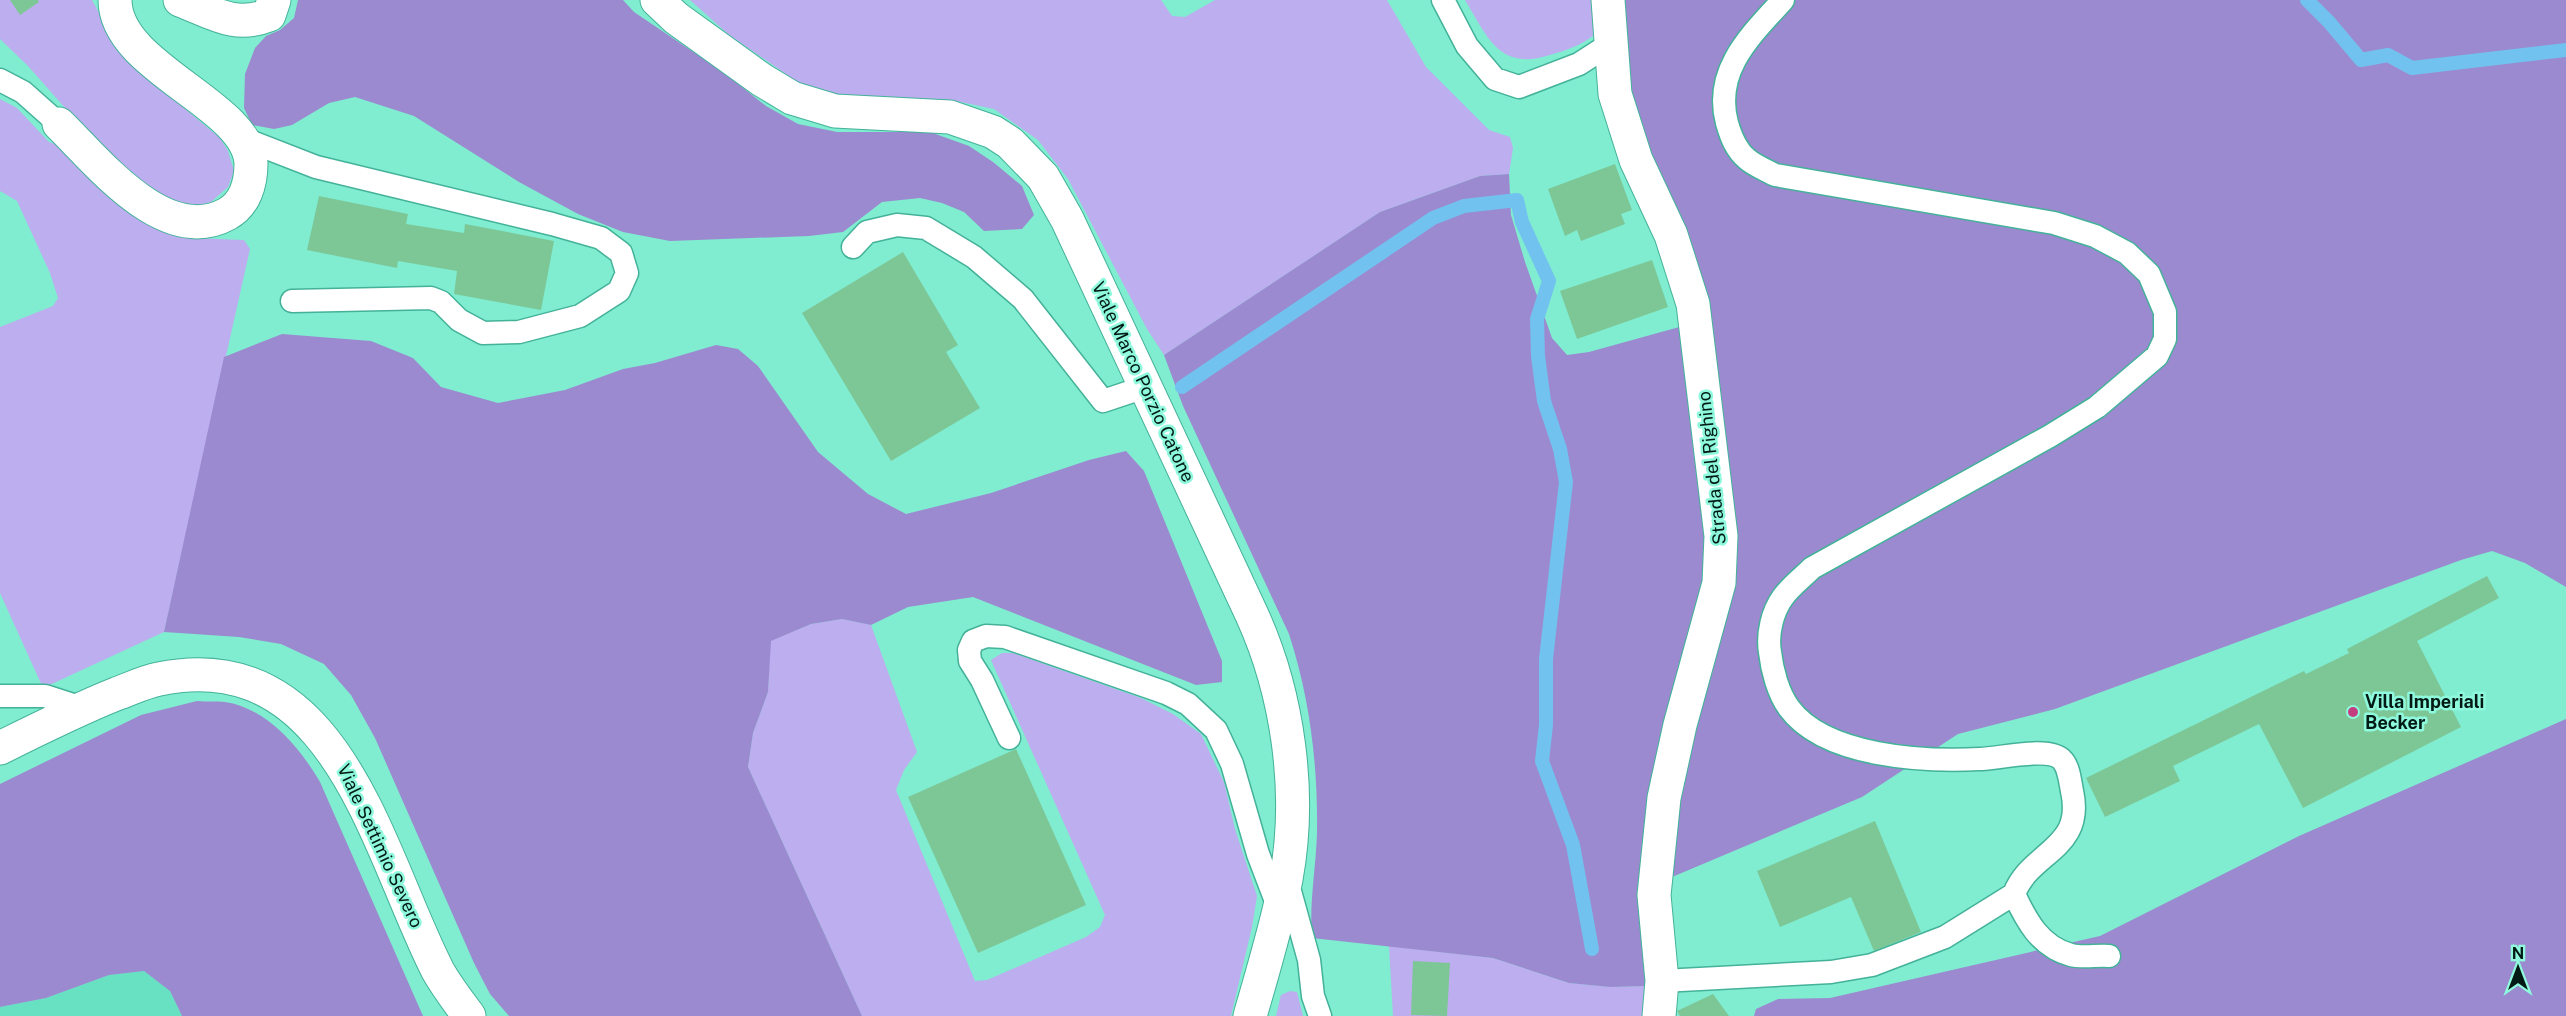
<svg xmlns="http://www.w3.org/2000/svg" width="2566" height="1016" viewBox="0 0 2566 1016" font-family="'Public Sans',sans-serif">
<rect width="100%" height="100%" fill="#80ecd0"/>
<!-- built -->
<path fill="#68e0c2" d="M 144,971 L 170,991 L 182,1016 L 0,1016 L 0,1007 L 46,998 L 109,975 Z"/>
<!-- green -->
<path fill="#bdaeef" d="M 0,0 L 92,0 L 124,58 L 220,138 L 228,151 L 234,171 L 228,187 L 211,202 L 197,206 L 169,205 L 103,151 L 28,66 L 0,39 Z
M 690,0 L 1161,0 L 1172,16 L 1185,17 L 1215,0 L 1387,0 L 1426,67 L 1489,130 L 1510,137 L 1513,148 L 1509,174 L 1480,176 L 1380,212 L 1164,355 L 1147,329 L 1068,179 L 1038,140 L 994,109 L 951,100 L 837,95 L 803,86 L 728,34 Z
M 1465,0 L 1599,0 L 1596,34 C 1581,45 1568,50 1550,55 C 1499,71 1488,38 1465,0 Z
M 0,99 L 17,108 L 49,142 L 68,148 L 156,224 L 191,238 L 244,240 L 250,249 L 164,632 L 43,688 L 0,593 L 0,327 L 53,306 L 58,298 L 50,273 L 17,201 L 0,191 Z
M 842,619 L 871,625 L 917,752 L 904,770 L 896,790 L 975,981 L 987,980 L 1086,937 L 1100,927 L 1105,915 L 991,660 L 1002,653 L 1013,653 L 1141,698 L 1173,714 L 1201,734 L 1224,782 L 1235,829 L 1257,896 L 1252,927 L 1231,1016 L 862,1016 L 748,767 L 753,733 L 768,692 L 770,641 L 811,624 Z
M 1389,946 L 1493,958 L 1569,983 L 1610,987 L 1647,986 L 1643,1016 L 1393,1016 Z
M 1290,991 L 1297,992 L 1303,1016 L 1276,1016 L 1281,995 Z"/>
<!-- forest -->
<path fill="#9b8acf" d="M 298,0 L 623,0 L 634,12 L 723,72 L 766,106 L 798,124 L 837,132 L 930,132 L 969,146 L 993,162 L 1022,186 L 1034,215 L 1022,229 L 984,231 L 964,212 L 942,203 L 920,198 L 882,202 L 843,232 L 809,236 L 670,241 L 623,232 L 578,214 L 519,182 L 414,116 L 355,97 L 329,103 L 292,125 L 274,129 L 252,125 L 244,108 L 245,74 L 255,48 L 266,36 L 280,30 L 294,18 Z
M 1616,0 L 2566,0 L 2566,587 L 2525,563 L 2492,551 L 2461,560 L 2055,709 L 1958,734 L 1862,797 L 1672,877 L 1647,986 L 1610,987 L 1569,983 L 1493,958 L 1312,938 C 1309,903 1316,868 1317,833 C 1318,765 1310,699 1289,634 L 1183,406 L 1164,355 L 1380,212 L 1480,176 L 1509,174 L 1511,215 L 1525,262 L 1552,338 L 1567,355 L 1589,352 L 1683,326 L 1633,105 Z
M 282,334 L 371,341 L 413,358 L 441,387 L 498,403 L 565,390 L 623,369 L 655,363 L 716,345 L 738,349 L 758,366 L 818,452 L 868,494 L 906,514 L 991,493 L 1089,460 L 1126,451 L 1144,471 L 1222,661 L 1222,682 L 1196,685 L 973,597 L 908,607 L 871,625 L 842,619 L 811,624 L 771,641 L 768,692 L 753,733 L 748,767 L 862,1016 L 509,1016 L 490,994 L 474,963 L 375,738 L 351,695 L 324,664 L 281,644 L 239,637 L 164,632 L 224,357 Z
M 197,701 C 206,702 216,701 225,702 C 267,708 300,748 320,782 L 423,1016 L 182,1016 L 170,991 L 144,971 L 109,975 L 46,998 L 0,1007 L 0,784 L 141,715 Z
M 2566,719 L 2566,1016 L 1754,1016 L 1756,1009 L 1778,999 L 1830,998 L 2100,936 L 2299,836 Z"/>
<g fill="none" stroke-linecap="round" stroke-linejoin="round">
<!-- stream -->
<path stroke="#72c2ef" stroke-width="14" d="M 2307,0 L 2329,22 L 2361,60 L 2388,55 L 2412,68 L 2566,50
M 1182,387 L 1433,218 L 1464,206 L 1517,200 L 1522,222 L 1549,281 L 1537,319 L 1538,356 L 1544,401 L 1560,449 L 1566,482 L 1546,659 L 1546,725 L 1542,761 L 1573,845 L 1592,949"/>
</g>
<!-- building -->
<path fill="#7dc797" d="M 10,0 L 38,0 L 39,2 L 20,15 Z
M 1615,164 L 1632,210 L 1621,214 L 1625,224 L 1581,241 L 1577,230 L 1565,236 L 1548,189 Z
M 319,196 L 408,214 L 406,224 L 464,233 L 465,224 L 554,241 L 541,310 L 454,294 L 457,271 L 398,261 L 397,268 L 307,250 Z
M 903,252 L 958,345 L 946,352 L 980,408 L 891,461 L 802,313 Z
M 1652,260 L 1668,307 L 1577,339 L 1560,291 Z
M 2487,576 L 2499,598 L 2417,641 L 2461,727 L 2303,808 L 2259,724 L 2173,766 L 2180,781 L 2105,817 L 2086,778 L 2304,671 L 2306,674 L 2349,653 L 2347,649 Z
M 1016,749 L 1086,905 L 978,953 L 908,797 Z
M 1875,821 L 1921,932 L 1874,951 L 1851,897 L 1780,927 L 1757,871 Z
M 1413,961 L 1450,963 L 1447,1016 L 1411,1015 Z
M 1713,994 L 1729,1016 L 1680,1016 L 1677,1011 Z"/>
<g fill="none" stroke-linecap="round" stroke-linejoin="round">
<defs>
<path id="lane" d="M 1443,0 L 1467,46 L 1495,79 L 1519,87 L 1579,64 L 1610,44
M 1783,0 C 1750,36 1713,71 1727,123 C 1731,137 1736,150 1747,159 C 1755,166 1766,170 1775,175 L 2054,223 L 2095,236 L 2127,253 L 2149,274 L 2165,312 L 2165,339 L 2157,356 L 2097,407 L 2050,436 L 1812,568 C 1803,577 1791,586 1783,597 C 1772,612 1767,635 1770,652 C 1772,670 1778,693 1789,708 C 1825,757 1924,762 1980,759 C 1998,759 2051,745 2063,761 C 2069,768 2070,781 2072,791 C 2085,850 2030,851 2014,894 C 2026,920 2040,947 2071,955 C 2082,958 2097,955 2109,956
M 0,80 L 23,92 L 59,124
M 244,139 L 316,167 L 552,224 L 601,238 L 621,253 L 627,273 L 619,291 L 580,316 L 519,332 L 483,333 L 459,320 L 441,302 L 431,298 L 292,301
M 853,247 L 867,232 L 897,225 L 926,228 L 974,257 L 1023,299 L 1103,401 L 1145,387
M 0,696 L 45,696 L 82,708
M 1009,738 L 982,680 L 970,661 L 969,650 L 973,641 L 986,636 L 1005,637 L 1166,693 L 1188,704 L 1216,730 L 1232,764 L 1258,854 L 1279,909
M 1288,884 L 1309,960 L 1313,996 L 1320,1016
M 1662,981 L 1831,972 L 1872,965 L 1945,937 L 2014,894"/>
<path id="street" d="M 180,0 C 212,12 234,29 269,15 L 274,0
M 657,0 L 676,18 L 762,80 L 792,98 L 835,111 L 950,117 L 993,132 L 1010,143 L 1043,177 L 1067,219 L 1252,615 C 1288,694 1302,793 1286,879 C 1277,925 1263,971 1250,1016
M 1608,0 L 1615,94 L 1636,160 L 1671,235 L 1693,304 L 1721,536 L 1719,583 L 1680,725 L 1664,798 L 1654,895 L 1662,981 L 1659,1016
M 59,124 C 99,163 165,248 227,214 C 245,204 251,184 251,163 C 248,104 115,68 115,0
M 0,748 C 38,729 76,710 116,694 C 130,689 144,682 159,679 C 337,642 377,852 438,971 C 447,987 458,1001 469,1016"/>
</defs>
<!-- lane casing -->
<use href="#lane" stroke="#43b299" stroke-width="25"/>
<!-- street casing -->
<use href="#street" stroke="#43b299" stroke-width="35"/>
<!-- lane -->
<use href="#lane" stroke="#fff" stroke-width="22"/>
<!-- street -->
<use href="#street" stroke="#fff" stroke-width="33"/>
</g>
<!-- markers -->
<circle fill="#c43d7e" stroke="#8ef9dd" stroke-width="2" cx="2353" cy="712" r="6"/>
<g text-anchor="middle" stroke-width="5" stroke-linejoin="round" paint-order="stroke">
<!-- street labels -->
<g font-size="18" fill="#031a14" stroke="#8ef9dd">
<text transform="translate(1143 382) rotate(65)" y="6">Viale Marco Porzio Catone</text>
<text transform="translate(1712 468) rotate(-96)" y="6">Strada del Righino</text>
<text transform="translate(380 846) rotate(65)" y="6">Viale Settimio Severo</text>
</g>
<!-- poi labels -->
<g font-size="18" font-weight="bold" fill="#031a14" stroke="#8ef9dd" text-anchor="start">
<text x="2365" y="708">Villa Imperiali<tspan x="2365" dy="21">Becker</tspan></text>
</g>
</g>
<!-- north arrow -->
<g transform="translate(2518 968)" stroke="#8ef9dd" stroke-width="4.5" paint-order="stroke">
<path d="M0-4.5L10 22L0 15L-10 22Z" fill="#031a14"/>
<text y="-9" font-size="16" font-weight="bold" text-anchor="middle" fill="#031a14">N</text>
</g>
</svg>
